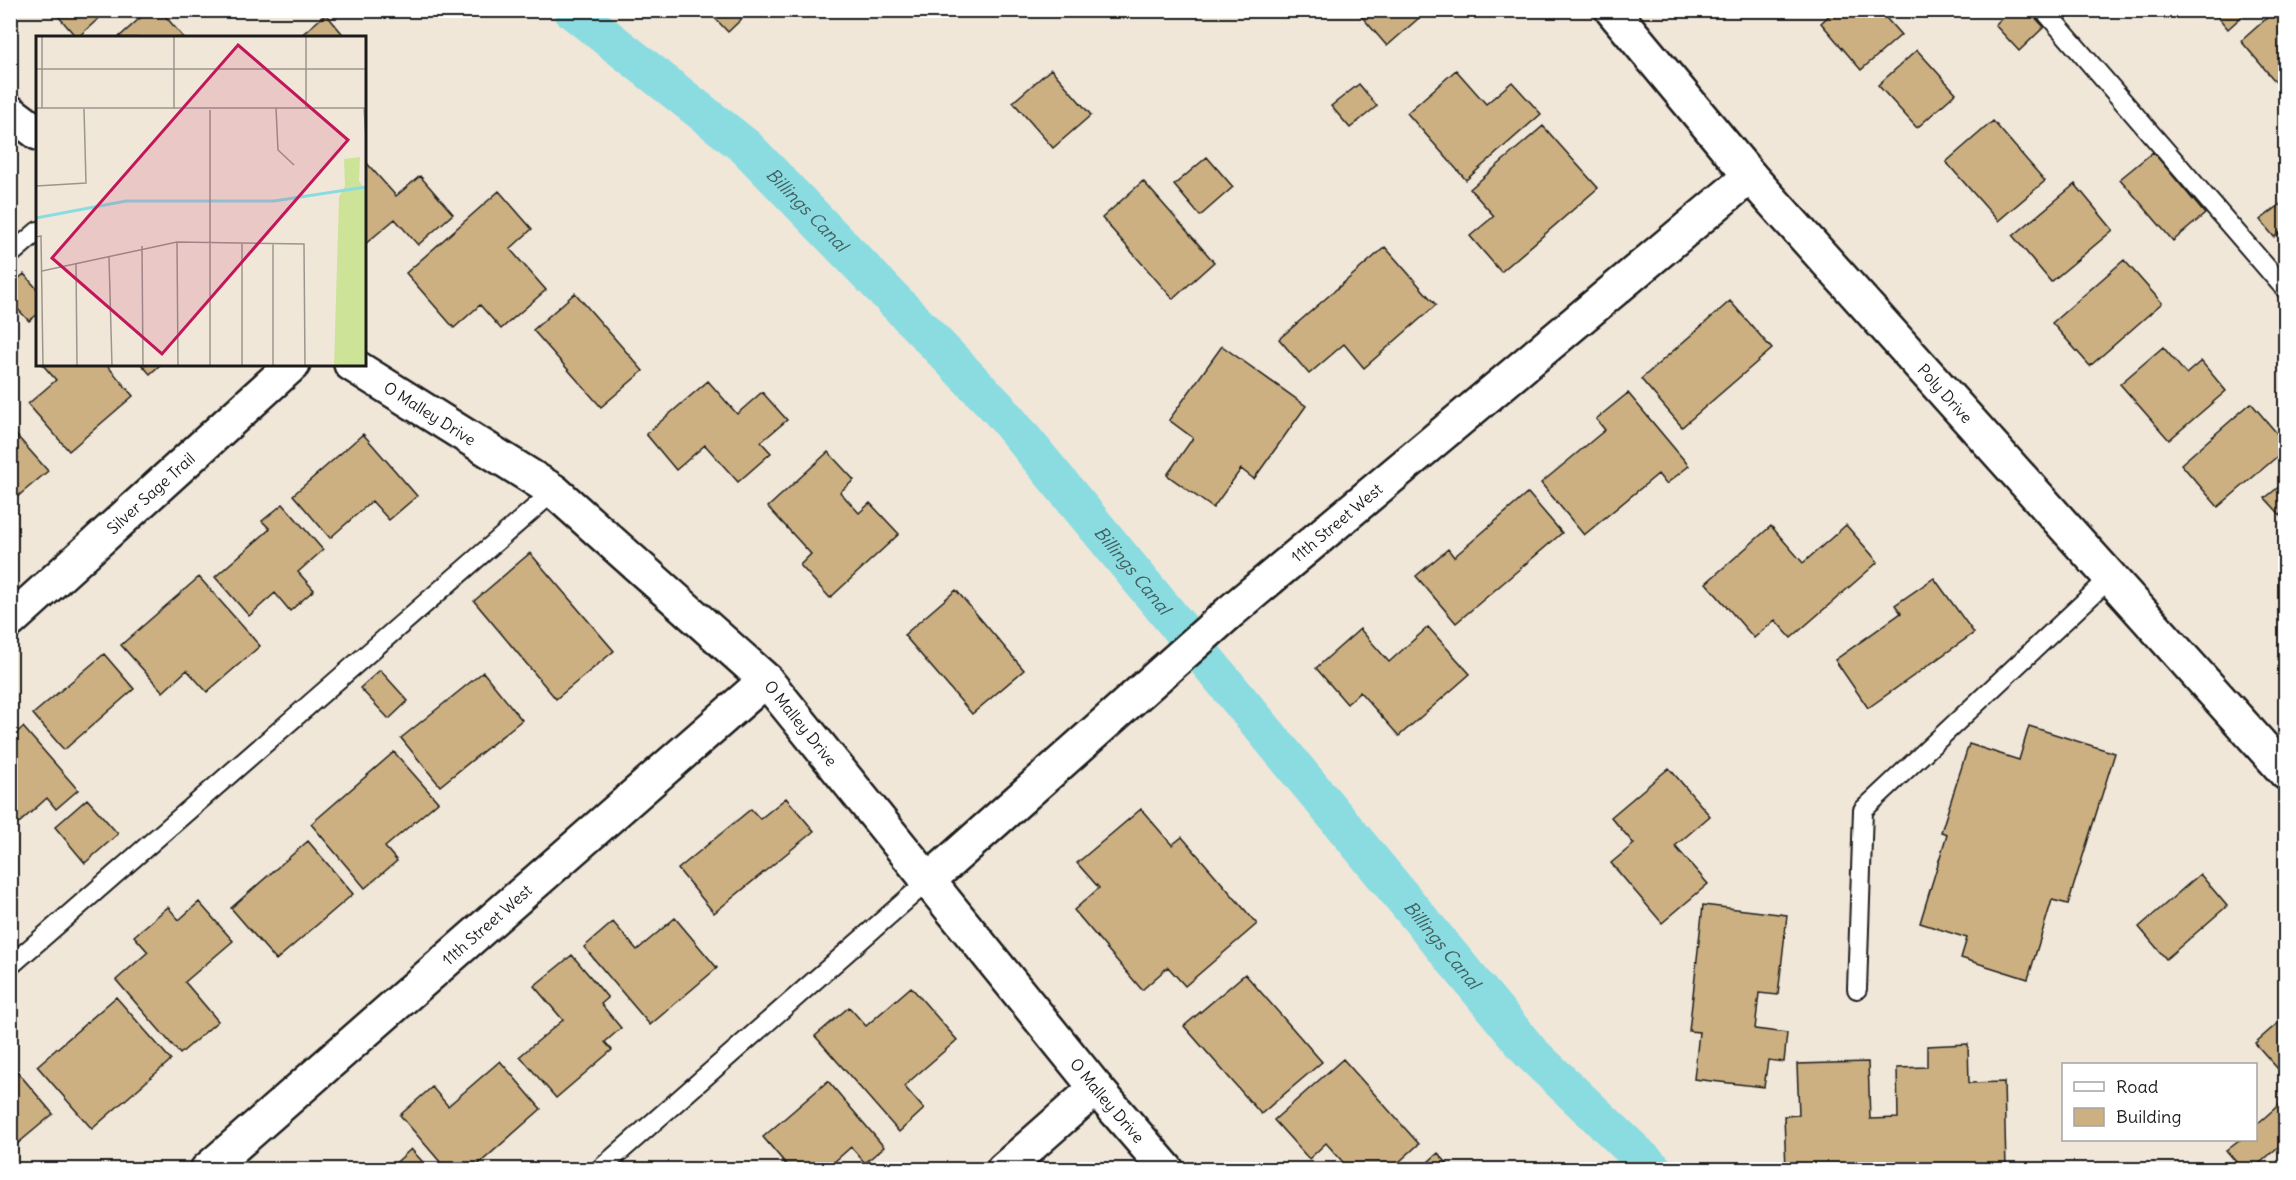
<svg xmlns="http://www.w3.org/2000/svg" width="2296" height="1180" viewBox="0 0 2296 1180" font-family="Delius,sans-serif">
<rect width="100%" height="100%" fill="#f0e7d9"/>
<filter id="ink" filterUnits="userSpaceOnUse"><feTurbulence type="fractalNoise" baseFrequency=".0167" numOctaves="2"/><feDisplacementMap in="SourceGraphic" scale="12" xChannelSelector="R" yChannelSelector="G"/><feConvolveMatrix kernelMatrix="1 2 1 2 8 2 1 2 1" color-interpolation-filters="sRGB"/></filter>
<g filter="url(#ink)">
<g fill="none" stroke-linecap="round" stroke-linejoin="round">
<!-- canal -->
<path stroke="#8adce1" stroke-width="38" id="s1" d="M 572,10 L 746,147 L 998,408 L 1531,1053 L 1654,1170"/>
</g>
<!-- building -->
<path fill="#ccb081" stroke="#1c1c1c" stroke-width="1.5" d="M 53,10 L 108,10 L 77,38 Z
M 149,10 L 160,10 L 184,38 L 118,38 Z
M 712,10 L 751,10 L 728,32 L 709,12 Z
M 1356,10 L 1428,10 L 1387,46 Z
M 1835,10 L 1879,10 L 1901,35 L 1861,70 L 1821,23 Z
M 2010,10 L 2028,10 L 2044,27 L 2019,51 L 1995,25 Z
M 2212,10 L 2249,10 L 2228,29 Z
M 2276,10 L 2286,10 L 2286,82 L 2280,87 L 2241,41 Z
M 326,14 L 346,38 L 298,38 Z
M 1917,50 L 1956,93 L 1917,128 L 1878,85 Z
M 1051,69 L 1091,115 L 1053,148 L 1013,102 Z
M 1456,70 L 1486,104 L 1512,82 L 1541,114 L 1466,180 L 1407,113 Z
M 1359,84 L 1377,106 L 1350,128 L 1331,106 Z
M 1993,121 L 2045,181 L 1998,221 L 1946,162 Z
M 1543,126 L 1598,188 L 1501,272 L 1470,236 L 1494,216 L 1470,189 Z
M 2153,152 L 2205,214 L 2173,241 L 2120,179 Z
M 1207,157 L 1233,187 L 1200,216 L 1174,185 Z
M 364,160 L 396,196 L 420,176 L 453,214 L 418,245 L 395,219 L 364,245 Z
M 1143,181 L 1214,262 L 1173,299 L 1102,218 Z
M 2075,184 L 2113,230 L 2051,282 L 2013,236 Z
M 499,191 L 532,229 L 510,249 L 546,290 L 501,329 L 480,305 L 454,328 L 406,273 Z
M 2285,201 L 2286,228 L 2274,237 L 2260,220 Z
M 1385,247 L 1436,305 L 1364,368 L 1344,344 L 1309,374 L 1279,339 Z
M 2124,260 L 2162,303 L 2090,366 L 2052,323 Z
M 24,274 L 38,290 L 38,314 L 29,321 L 10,301 L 10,286 Z
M 575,293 L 643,371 L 601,407 L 533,330 Z
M 1730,301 L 1772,349 L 1682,427 L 1641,379 Z
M 1222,346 L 1306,406 L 1254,479 L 1241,469 L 1213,508 L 1167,475 L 1193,438 L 1169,420 Z
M 2163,347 L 2186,374 L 2201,361 L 2226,391 L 2169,440 L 2120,384 Z
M 42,364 L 106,364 L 133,396 L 69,451 L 28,404 L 56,380 Z
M 141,364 L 161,364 L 150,374 Z
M 708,381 L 737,414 L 762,392 L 787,420 L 761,442 L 771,453 L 738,482 L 705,445 L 676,470 L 646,434 Z
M 1628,393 L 1689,466 L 1666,484 L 1658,474 L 1584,535 L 1541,483 L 1605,430 L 1596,419 Z
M 2251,403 L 2286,444 L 2286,449 L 2218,507 L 2181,464 Z
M 10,428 L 48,471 L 10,503 Z
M 363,434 L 417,496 L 389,520 L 372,501 L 330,538 L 293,495 Z
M 828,452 L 854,480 L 840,492 L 859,513 L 870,503 L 899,534 L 830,598 L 800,565 L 811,554 L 768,507 Z
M 2286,481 L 2286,521 L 2265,498 Z
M 1528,493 L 1562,533 L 1456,623 L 1416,576 L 1448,549 L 1454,557 Z
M 283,504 L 323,550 L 298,572 L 314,590 L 290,611 L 275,593 L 249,616 L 215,577 L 270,529 L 262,521 Z
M 1846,525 L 1878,562 L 1791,638 L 1775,620 L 1754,638 L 1706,583 L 1771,526 L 1803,563 Z
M 530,553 L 614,651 L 556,699 L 474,601 Z
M 199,577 L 260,646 L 207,692 L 187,670 L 163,692 L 121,645 Z
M 1934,578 L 1974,633 L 1868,708 L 1835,660 L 1901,613 L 1895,605 Z
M 956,590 L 1024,670 L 972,714 L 904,635 Z
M 1428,627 L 1470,674 L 1399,736 L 1360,692 L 1347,704 L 1316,668 L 1360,629 L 1389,662 Z
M 104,654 L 134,689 L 64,750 L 33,714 Z
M 380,670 L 408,701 L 389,719 L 360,688 Z
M 483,672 L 522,720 L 440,786 L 401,738 Z
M 2029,726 L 2115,753 L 2068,904 L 2052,900 L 2028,979 L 1961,958 L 1967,938 L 1920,923 L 1947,834 L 1941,832 L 1969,744 L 2019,760 Z
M 23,727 L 78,790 L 56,809 L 47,798 L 11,830 L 10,739 Z
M 394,752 L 438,802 L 385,847 L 397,861 L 365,888 L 311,824 Z
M 1669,768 L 1710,816 L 1675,846 L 1708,884 L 1662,923 L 1611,863 L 1634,844 L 1611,817 Z
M 786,798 L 814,831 L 714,913 L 678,869 L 751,809 L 760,819 Z
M 87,799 L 118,834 L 85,863 L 55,827 Z
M 1141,809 L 1172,845 L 1182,837 L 1257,924 L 1185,986 L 1168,967 L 1142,990 L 1074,910 L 1099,888 L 1077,863 Z
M 308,841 L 353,894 L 276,960 L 231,908 Z
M 2200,874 L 2227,906 L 2166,959 L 2139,927 Z
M 199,902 L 233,941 L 185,982 L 218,1021 L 180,1054 L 116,980 L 148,952 L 134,936 L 168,907 L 179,920 Z
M 1703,905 L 1787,915 L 1778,995 L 1759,993 L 1755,1029 L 1787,1033 L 1784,1062 L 1768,1060 L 1764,1087 L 1694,1079 L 1699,1032 L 1689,1031 Z
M 675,918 L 717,968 L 650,1025 L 584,947 L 613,922 L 637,950 Z
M 572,955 L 608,998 L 601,1004 L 621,1028 L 605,1042 L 612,1050 L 556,1098 L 520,1056 L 563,1020 L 534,986 Z
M 1245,974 L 1322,1062 L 1261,1114 L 1184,1026 Z
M 911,987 L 957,1040 L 904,1086 L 924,1109 L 899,1132 L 815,1036 L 849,1007 L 866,1026 Z
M 116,997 L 171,1060 L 92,1129 L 37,1066 Z
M 2286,1016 L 2286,1078 L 2255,1043 Z
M 1968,1044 L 1969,1083 L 2004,1082 L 2006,1170 L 1786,1170 L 1784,1116 L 1799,1115 L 1797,1064 L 1868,1062 L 1870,1119 L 1898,1118 L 1897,1068 L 1927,1067 L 1927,1046 Z
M 1343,1059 L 1419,1144 L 1390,1170 L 1350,1170 L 1326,1143 L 1309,1159 L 1274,1120 Z
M 500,1061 L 541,1109 L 472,1170 L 447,1170 L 400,1115 L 432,1087 L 448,1106 Z
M 10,1063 L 53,1114 L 10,1150 Z
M 828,1081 L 884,1147 L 865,1163 L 851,1147 L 825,1170 L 791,1170 L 763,1137 Z
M 2281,1103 L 2286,1108 L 2286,1140 L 2252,1170 L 2243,1170 L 2226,1150 L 2239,1140 L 2256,1140 L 2256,1125 Z
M 411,1149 L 430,1170 L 388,1170 Z
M 1438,1153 L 1453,1170 L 1419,1170 Z"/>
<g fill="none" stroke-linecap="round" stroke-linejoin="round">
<defs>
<path id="service" d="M 2044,10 L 2286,290
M 10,255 L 38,231
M 10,966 L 554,491
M 1857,989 L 1863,810 L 2111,577
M 599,1170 L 929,880"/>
<g id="minor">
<path d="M 10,112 L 38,133"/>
<path id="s2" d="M 351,364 L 554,491 L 766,680 L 1096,1088 L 1167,1170"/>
<path id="s3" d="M 10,621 L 293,364"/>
<path id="s4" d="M 929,880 L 1230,612 L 1750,176"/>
<path id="s5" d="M 207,1170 L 766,680"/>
<path d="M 1003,1170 L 1096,1088"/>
</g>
<g id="tertiary">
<path id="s6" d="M 1612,10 L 1750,176 L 2286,773"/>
</g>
</defs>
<!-- service casing -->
<use href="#service" stroke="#1c1c1c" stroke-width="22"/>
<!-- minor casing -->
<use href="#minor" stroke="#1c1c1c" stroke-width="38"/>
<!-- tertiary casing -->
<use href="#tertiary" stroke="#1c1c1c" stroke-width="38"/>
<!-- service -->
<use href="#service" stroke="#fff" stroke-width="18"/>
<!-- minor -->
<use href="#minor" stroke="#fff" stroke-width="33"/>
<!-- tertiary -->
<use href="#tertiary" stroke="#fff" stroke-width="33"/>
</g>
</g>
<g text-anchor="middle" stroke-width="4.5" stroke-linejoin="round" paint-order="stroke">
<!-- street labels -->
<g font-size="16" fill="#1c1c1c" stroke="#fff">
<text dy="6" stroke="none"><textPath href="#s6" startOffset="508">Poly Drive</textPath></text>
<text dy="6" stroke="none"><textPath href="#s2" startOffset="93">O Malley Drive</textPath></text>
<text dy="6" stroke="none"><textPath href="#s3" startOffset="190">Silver Sage Trail</textPath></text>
<text dy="6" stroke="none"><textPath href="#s4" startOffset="542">11th Street West</textPath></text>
<text dy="6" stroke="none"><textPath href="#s2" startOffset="579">O Malley Drive</textPath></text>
<text dy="6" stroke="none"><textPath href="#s5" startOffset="372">11th Street West</textPath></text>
<text dy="6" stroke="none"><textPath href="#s2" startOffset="1065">O Malley Drive</textPath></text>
</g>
<!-- water labels -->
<g font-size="18" font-style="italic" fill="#425f61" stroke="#fff">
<text dy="6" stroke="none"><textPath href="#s1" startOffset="309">Billings Canal</textPath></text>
<text dy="6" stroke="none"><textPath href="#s1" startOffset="795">Billings Canal</textPath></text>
<text dy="6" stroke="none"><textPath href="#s1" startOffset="1281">Billings Canal</textPath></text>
</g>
</g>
<!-- overview -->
<g transform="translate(36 36)">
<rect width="330" height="330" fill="#f0e7d9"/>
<path d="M 324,121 L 323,145 L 330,155 L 330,330 L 298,330 L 303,161 L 309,150 L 308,123 Z" fill="#cce398"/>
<path fill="none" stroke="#8adce1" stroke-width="3" d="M 0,182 L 90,165 L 238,165 L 330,151"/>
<path fill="none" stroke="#9b968d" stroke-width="1.5" d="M 138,0 L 138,73M 0,33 L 330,33M 0,72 L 330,72M 6,72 L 6,0M 240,72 L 242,114 L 258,129M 270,72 L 270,0M 328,72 L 330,103M 0,150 L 50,147 L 48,73M 0,201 L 5,200 L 7,330M 141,206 L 142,330M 206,208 L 206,330M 237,208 L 237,330M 106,210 L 107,330M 73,221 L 76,330M 40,228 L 41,330M 6,235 L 141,206 L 268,208 L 269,330M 174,330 L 174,74"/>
<path fill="#c2185b" fill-opacity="0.15" stroke="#c2185b" stroke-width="3" d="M 202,9 L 312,104 L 126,318 L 16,222 Z"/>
<rect width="330" height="330" fill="none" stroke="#1c1c1c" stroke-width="3"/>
</g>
<!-- margin -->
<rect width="2296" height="1180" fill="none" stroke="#fff" stroke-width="36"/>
<rect x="18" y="18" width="2260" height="1144" fill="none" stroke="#1c1c1c" stroke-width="2" filter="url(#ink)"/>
<!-- legend -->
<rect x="2062" y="1063" width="195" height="78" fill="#ffffff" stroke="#a4a4a4" stroke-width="1.5"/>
<rect x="2074" y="1082" width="30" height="9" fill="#ffffff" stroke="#a4a4a4" stroke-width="1.5"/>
<text x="2116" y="1093" font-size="18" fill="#1c1c1c">Road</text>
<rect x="2074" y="1108" width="30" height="18" fill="#ccb081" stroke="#a4a4a4" stroke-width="1.5"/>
<text x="2116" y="1123" font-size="18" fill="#1c1c1c">Building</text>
</svg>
